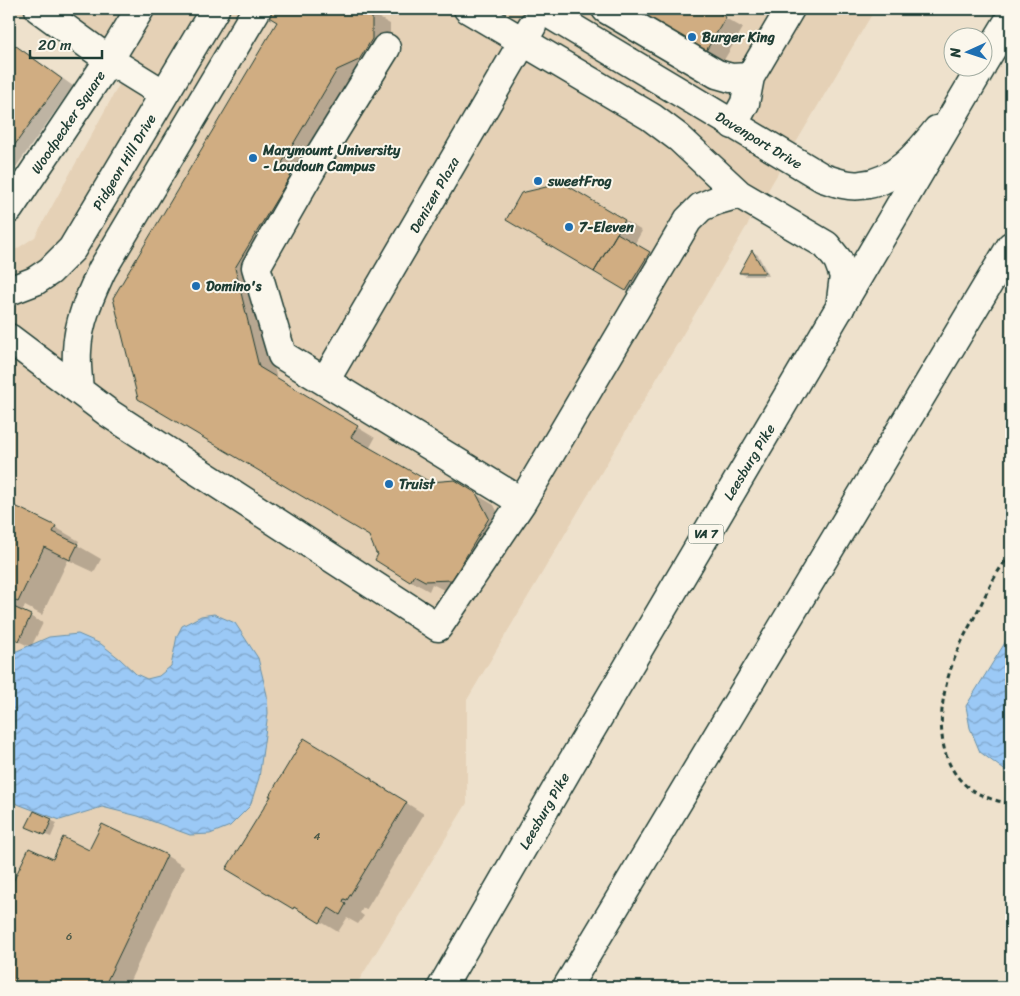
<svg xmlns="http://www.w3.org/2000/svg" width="1020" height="996" viewBox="0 0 1020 996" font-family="Sriracha,sans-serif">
<defs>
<pattern id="water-waves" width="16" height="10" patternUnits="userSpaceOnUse" patternTransform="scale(1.25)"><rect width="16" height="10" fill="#9bc9f6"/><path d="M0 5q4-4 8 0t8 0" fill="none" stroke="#7ea4c8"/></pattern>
</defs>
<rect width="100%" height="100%" fill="#eee1cc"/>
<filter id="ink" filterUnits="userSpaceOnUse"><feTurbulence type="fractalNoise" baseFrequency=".02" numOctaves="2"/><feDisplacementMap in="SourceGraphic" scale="10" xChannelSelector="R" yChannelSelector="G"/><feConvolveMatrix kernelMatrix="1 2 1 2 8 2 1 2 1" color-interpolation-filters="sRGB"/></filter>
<g filter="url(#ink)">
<!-- built -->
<path fill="#e5d1b6" d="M 13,9 L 875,9 L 467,700 L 467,803 L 355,987 L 9,987 L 9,254 L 35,237 L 120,83 Z"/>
<!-- water -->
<path fill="url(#water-waves)" stroke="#6991a8" d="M 214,614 L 235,623 L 258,658 L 267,695 L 268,713 L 259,778 L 250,806 L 230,826 L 210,834 L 190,835 L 138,816 L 102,807 L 60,820 L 20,805 L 9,800 L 9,651 L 17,651 L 49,637 L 78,634 L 101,644 L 120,659 L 136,674 L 147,679 L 159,676 L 171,666 L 177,636 L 182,626 L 201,616 Z
M 1011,633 L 1011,775 L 980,752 L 970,728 L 966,706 Z"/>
<!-- shadow -->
<path fill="#0003" d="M 272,9 L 282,9 L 286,11 L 287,9 L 363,9 L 390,24 L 390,49 L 253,279 L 277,379 L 375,438 L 369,449 L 429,483 L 455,482 L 494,505 L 506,529 L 470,590 L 444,590 L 432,584 L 429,591 L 411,581 L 376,560 L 380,554 L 370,535 L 139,398 L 279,22 L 268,16 Z
M 625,9 L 709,9 L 743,28 L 721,65 Z
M 13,44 L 24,51 L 73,86 L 9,177 L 9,50 Z
M 582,195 L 642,231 L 634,245 L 654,257 L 632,294 L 507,219 Z
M 753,252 L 758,255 L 769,276 L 746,276 L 740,273 Z
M 9,504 L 55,527 L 79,541 L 77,545 L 101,559 L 94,572 L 68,560 L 42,615 L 25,606 L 22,612 L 43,623 L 31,647 L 9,637 Z
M 323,750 L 390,791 L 389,792 L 424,814 L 366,910 L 363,908 L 360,913 L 364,916 L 358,924 L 347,918 L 338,932 L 313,917 L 312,918 L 294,908 L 228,868 Z
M 34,813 L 57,823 L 51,837 L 33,830 Z
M 102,826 L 167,856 L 184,867 L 127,987 L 20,987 L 9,982 L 9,893 L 30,849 L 53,861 L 90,851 Z"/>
<!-- building -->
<path fill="#d0ad82" stroke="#1f3d34" d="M 271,9 L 365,9 L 372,13 L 372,39 L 359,60 L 337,70 L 282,163 L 294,170 L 235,268 L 259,367 L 358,426 L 351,437 L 430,482 L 455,480 L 476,493 L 489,518 L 452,580 L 425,581 L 414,575 L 410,582 L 375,560 L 378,554 L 376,553 L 369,536 L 138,399 L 113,298 L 277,22 L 267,16 Z
M 623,9 L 711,9 L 726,17 L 703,56 Z
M 12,43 L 62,79 L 9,153 L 9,47 Z
M 563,183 L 625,220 L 594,272 L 506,220 L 521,193 Z
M 617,233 L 650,252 L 626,291 L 594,272 Z
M 752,250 L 765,273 L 739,273 Z
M 9,503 L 56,526 L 53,532 L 78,544 L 70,560 L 44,547 L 18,602 L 9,598 Z
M 9,605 L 31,615 L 19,641 L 9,636 Z
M 304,738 L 372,779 L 372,781 L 407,802 L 347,900 L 344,899 L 343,902 L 346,904 L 340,915 L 329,908 L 320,923 L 294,907 L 293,909 L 226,869 L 271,796 L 269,796 Z
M 34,811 L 52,819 L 45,835 L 26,827 Z
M 102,824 L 167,855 L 104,987 L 21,987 L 9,982 L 9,890 L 29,848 L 53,859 L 63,837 L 89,850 Z"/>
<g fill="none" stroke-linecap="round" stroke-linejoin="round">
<defs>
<path id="minor" d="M 39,9 L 109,60 L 164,94
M 468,9 L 651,117 L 679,138 L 739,194 L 826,245 L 838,260 L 844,276 L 840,308
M 541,9 L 823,178 C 835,182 848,187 861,185 C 894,183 918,154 937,130
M 606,9 L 717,74 L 731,78 L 750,77
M 386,48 L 321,153 L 256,267 L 282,355 L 522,502
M 733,125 L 745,103 L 750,77 L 790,9
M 9,209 L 109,60 L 140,9
M 9,291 L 35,281 L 50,271 L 72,249 L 215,9
M 9,338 L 110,414 L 438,627 L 522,502 L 688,220 L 701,207 L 718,200 L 739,194
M 325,381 L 532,26
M 79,390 C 78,377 76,364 77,351 C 78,322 90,296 102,270 L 257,9"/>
<path id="highway" d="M 982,65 L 1011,17
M 442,987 L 572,762 L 981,68
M 567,987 L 1011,246"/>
</defs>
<!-- minor casing -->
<use href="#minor" stroke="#1f3d34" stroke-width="31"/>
<!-- highway casing -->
<use href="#highway" stroke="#1f3d34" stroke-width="31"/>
<!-- path -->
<path stroke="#1f3d34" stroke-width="3" stroke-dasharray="5 4" stroke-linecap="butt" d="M 1011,554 C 995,572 986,595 975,616 C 969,627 963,638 958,650 C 940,690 928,757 969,788 C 981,797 997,801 1011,804"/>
<!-- minor -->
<use href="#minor" stroke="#fbf7ec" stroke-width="28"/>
<!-- highway -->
<use href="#highway" stroke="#fbf7ec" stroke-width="28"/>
</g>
</g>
<!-- markers -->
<g fill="#1f6fb2" stroke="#fbf7ec" stroke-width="2">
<circle cx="692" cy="37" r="5"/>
<circle cx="253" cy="158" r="5"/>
<circle cx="538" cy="181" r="5"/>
<circle cx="569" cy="227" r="5"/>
<circle cx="196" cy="286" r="5"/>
<circle cx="389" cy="484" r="5"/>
</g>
<g text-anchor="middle" stroke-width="4" stroke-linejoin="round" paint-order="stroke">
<!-- number labels -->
<g font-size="11" fill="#4b5948">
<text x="317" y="840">4</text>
<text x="69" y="940">6</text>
</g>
<!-- shield labels -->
<rect fill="#fbf7ec" stroke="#61756b" stroke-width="1" x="688.5" y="524.5" width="35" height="19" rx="4"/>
<g font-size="12" font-weight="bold" fill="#1f3d34">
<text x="706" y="538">VA 7</text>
</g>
<!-- poi labels -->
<g font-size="14" font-weight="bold" fill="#1f3d34" stroke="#fbf7ec" text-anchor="start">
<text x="702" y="42">Burger King</text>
<text x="263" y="155">Marymount University<tspan x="263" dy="16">- Loudoun Campus</tspan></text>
<text x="548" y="186">sweetFrog</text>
<text x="579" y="232">7-Eleven</text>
<text x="206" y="291">Domino's</text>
<text x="399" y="489">Truist</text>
</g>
<!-- street labels -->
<g font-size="14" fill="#1f3d34" stroke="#fbf7ec">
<text transform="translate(68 122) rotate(-56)" y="5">Woodpecker Square</text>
<text transform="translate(759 140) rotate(31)" y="5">Davenport Drive</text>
<text transform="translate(124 162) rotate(-59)" y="5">Pidgeon Hill Drive</text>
<text transform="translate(434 195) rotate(-60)" y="5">Denizen Plaza</text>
<text transform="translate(749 462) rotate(-59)" y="5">Leesburg Pike</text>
<text transform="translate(544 811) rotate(-60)" y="5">Leesburg Pike</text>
</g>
</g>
<!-- margin -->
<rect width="1020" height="996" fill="none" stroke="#fbf7ec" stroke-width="30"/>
<rect x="15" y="15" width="990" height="966" fill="none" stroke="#1f3d34" stroke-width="2" filter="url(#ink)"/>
<!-- north arrow -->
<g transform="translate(968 52) rotate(267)"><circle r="24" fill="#fbf7ec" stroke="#a3ada2"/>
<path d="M0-4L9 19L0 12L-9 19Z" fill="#1f6fb2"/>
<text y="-8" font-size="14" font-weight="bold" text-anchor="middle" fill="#1f3d34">N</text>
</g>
<!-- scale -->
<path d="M30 50v8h72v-8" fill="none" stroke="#1f3d34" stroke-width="2.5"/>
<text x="38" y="50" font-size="15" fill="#1f3d34" stroke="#fbf7ec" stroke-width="4" paint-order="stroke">20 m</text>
</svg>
